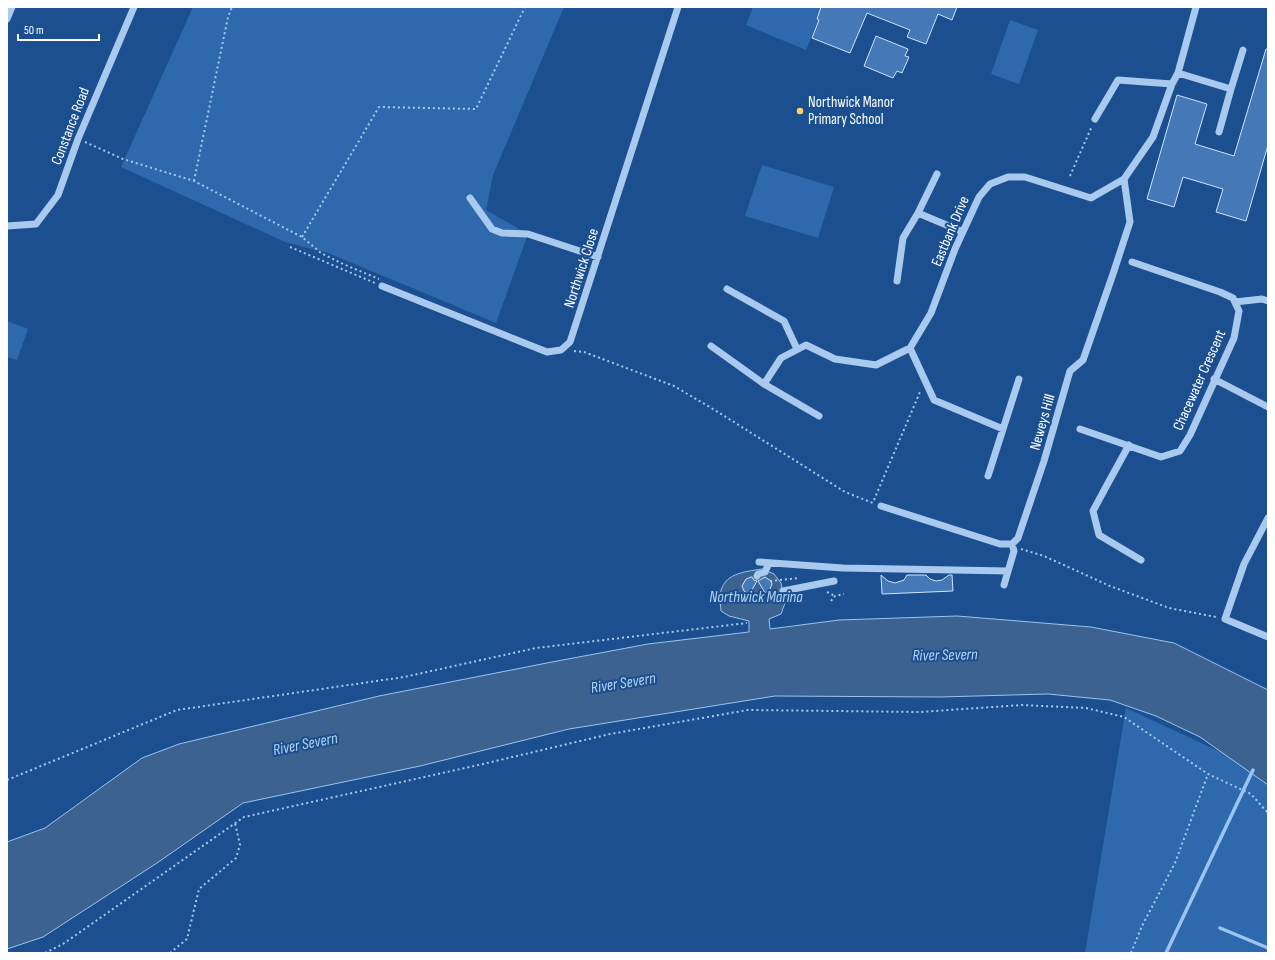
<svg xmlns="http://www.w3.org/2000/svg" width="1275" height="960" viewBox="0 0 1275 960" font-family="'Sofia Sans Condensed',sans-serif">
<rect width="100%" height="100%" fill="#1b4f8f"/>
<!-- green -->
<path fill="#2e69ad" d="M 193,7 L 564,7 L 493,175 L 486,210 L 528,234 L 496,323 L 328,253 L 285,242 L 121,167 Z
M 753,7 L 821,7 L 817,19 L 818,21 L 806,50 L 746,25 Z
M 1010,20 L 1038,30 L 1019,84 L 991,74 Z
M 762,165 L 834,187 L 818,238 L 745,216 Z
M 7,321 L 28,329 L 17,360 L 7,357 Z
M 1126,708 L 1225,754 L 1268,785 L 1268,953 L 1085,953 Z"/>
<!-- water -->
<path fill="#3c6290" stroke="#9cc4f0" d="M 762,569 L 774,574 L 781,583 L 785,603 L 781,614 L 769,619 L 770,629 L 839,620 L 957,616 L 1091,627 L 1174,643 L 1268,690 L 1268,785 L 1200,737 L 1156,716 L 1110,700 L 1048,694 L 940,697 L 775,696 L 569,729 L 420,766 L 243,803 L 157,863 L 43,937 L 7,949 L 7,842 L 45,828 L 142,758 L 179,744 L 379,696 L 552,662 L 648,644 L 749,632 L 749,621 L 729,616 L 721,611 C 721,606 719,600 720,595 C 723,573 744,572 762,569 Z"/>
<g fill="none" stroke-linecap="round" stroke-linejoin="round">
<!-- stream -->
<path stroke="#9cc4f0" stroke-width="3.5" d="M 1220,928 L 1268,948
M 1166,953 L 1253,770"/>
</g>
<!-- building -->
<path fill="#4478b7" stroke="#cfe3fa" d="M 821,7 L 957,7 L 952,20 L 938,14 L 926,44 L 907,37 L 910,30 L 867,13 L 850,53 L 812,38 L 819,20 L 817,19 Z
M 876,36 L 908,49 L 905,56 L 909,57 L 902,73 L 897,71 L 893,78 L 864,66 Z
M 1266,49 L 1268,49 L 1268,145 L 1246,221 L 1216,212 L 1223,189 L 1183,177 L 1174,207 L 1147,199 L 1177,95 L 1207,104 L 1195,144 L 1234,156 Z
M 881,575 L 888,581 L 895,583 L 904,580 L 907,575 L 926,575 L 930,579 L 936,581 L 942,580 L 949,575 L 952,575 L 953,591 L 882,594 Z
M 751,577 L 752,577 L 754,580 L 757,581 L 749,595 L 744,591 L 742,586 L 746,579 Z
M 765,577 L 771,581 L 772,584 L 770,589 L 765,593 L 758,581 Z"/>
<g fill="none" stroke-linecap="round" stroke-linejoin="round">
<!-- path -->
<path stroke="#a9c9ee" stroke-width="2" stroke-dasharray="2 3" stroke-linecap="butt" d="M 85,142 L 123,159 L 194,181 L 302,237 L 321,253 L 343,264 L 379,279
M 1070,176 L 1092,126
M 194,181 L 228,17 L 232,7
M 302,237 L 379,107 L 476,109 L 525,7
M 290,247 L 375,283
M 574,351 L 584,352 L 674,386 L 718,412 L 845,492 L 873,503
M 874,500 L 920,392
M 1021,549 L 1044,556 L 1110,586 L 1169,608 L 1216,617
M 770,581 L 799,578
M 827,592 L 835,596
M 831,601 L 835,596 L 844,594
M 7,780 L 177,710 L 404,677 L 536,648 L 747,623
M 45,953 L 63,944 L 244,817 L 483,764 L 610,734 L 748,710 L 920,712 L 1022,705 L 1086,708 L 1124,717 L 1208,774 L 1251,794 L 1268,813
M 170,953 L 187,939 L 199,889 L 236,858 L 240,845 L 235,823
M 1131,953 L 1142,926 L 1175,863 L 1208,774"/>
<!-- minor -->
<path stroke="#a9c9ee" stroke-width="7" d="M 7,19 L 12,7
M 1178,73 L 1231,89 L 1219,132
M 1231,89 L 1243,50
M 1095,119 L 1118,80 L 1172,84
M 470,198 L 492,229 L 502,233 L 528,234 L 598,257
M 918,213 L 963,232
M 7,226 L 36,224 L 58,195 L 78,139 L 134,7
M 897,281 L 903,238 L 918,213 L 937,174
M 382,286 L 547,352 L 561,350 L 570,342 L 678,7
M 727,289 L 784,321 L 797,349
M 1235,302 L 1262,299 L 1268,301
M 711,346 L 764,384 L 819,416
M 910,348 L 934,400 L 1003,429
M 1214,379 L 1268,407
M 764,384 L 781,358 L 806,345 L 835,359 L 876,365 L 910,348 L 931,313 L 955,249 L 979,197 L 990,184 L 1008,177 L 1025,177 L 1091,198 L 1124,179 L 1153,137 L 1172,84 L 1178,73 L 1196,7
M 1080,429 L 1161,457 L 1180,451 L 1190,435 L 1234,338 L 1239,311 L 1233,298 L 1220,292 L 1132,262
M 1129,445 L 1107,485 L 1093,511 L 1099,535 L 1141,560
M 988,476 L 1019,379
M 881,506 L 1000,544 L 1012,544 L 1018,538 L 1044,461 L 1070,371 L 1083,360 L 1113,274 L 1130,222 L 1124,179
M 1268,518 L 1244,564 L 1225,619 L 1268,637
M 759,562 L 843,568 L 1008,571
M 757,576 L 758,574 L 765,572 L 769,563
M 1004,585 L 1014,551 L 1012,544
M 783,591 L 834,581"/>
</g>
<!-- markers -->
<circle fill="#ffd166" stroke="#1b4f8f" stroke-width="1.5" cx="800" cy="111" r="4"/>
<g text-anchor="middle" stroke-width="4" stroke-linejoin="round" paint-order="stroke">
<!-- poi labels -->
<g font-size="15" fill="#fff" stroke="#1b4f8f" text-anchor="start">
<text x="808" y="107">Northwick Manor<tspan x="808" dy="17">Primary School</tspan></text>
</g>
<!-- street labels -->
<g font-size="15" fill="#fff" stroke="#1b4f8f">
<text transform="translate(70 126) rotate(-69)" y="5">Constance Road</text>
<text transform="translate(950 231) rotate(-67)" y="5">Eastbank Drive</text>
<text transform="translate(581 268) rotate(-72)" y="5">Northwick Close</text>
<text transform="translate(1199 380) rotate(-66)" y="5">Chacewater Crescent</text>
<text transform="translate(1042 422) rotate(-74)" y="5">Neweys Hill</text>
</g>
<!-- water labels -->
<g font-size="16" font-style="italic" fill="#b5d3f5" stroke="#1b4f8f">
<text x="756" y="602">Northwick Marina</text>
<text transform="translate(945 654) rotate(-1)" y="6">River Severn</text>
<text transform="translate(623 682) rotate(-9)" y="6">River Severn</text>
<text transform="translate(305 743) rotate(-11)" y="6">River Severn</text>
</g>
</g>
<!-- border -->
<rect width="1275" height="960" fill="none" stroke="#ffffff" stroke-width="16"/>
<!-- scale -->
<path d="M18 34v6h81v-6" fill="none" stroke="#ffffff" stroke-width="2"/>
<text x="24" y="34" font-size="12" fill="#ffffff" stroke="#1b4f8f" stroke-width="3" paint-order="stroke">50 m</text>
</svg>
